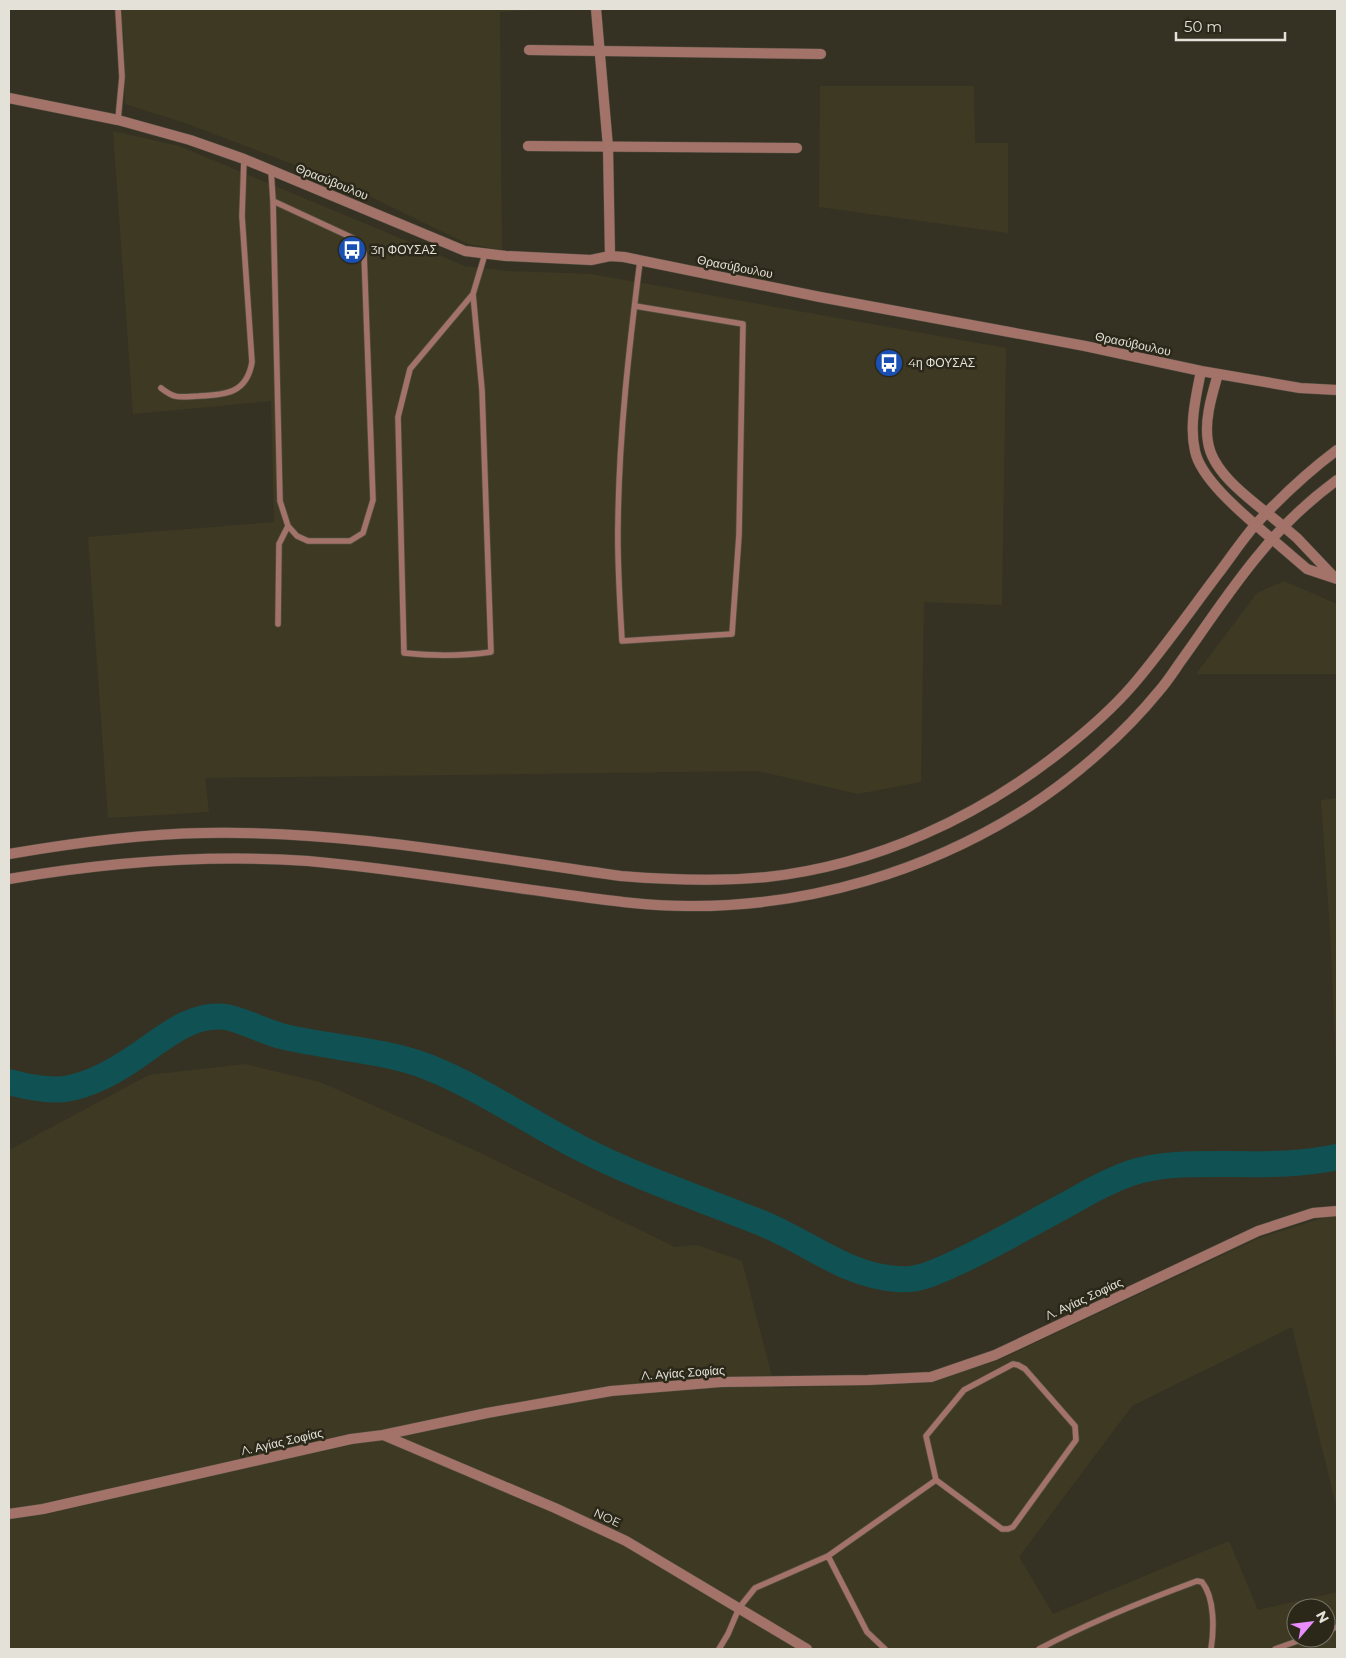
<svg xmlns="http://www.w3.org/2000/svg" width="1346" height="1658" viewBox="0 0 1346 1658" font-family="Montserrat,sans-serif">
<rect width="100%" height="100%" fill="#353223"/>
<!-- built -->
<path fill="#3e3923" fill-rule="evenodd" d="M 120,9 L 560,9 L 500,12 L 502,250 L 468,244 L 340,182 L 188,124 L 125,104 L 124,36 Z
M 820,86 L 974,86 L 975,143 L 1008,143 L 1008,233 L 819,207 Z
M 113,131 L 179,146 L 381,230 L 465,266 L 508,271 L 591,274 L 1006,348 L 1002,605 L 924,602 L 921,782 L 858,794 L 758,771 L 205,778 L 209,812 L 108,818 L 88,537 L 274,522 L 271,401 L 133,414 Z
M 1284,581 L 1337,604 L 1337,674 L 1196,674 L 1257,593 Z
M 1337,798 L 1337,1092 L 1330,931 L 1321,800 Z
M 245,1064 L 320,1082 L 472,1149 L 675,1247 L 697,1245 L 742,1261 L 775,1388 L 930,1383 L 999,1360 L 1259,1238 L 1326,1217 L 1337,1217 L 1337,1509 L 1292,1327 L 1132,1406 L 1019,1557 L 1053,1614 L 1229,1541 L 1258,1610 L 1337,1592 L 1337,1649 L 9,1649 L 9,1150 L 149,1075 ZM 1296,1608 L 1326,1608 L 1326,1638 L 1296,1638 Z"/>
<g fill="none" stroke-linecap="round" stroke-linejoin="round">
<!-- river -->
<path stroke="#105254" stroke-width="26" d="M 9,1082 C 27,1087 46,1091 65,1089 C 90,1085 117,1070 137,1056 C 164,1038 192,1012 226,1017 C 242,1020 263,1031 281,1036 C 329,1048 381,1049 428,1067 C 481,1088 529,1122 580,1148 C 638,1178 699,1198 759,1222 C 806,1240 845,1276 897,1279 C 919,1281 939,1271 958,1262 C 995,1245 1030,1224 1066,1205 C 1087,1193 1108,1181 1131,1173 C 1159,1164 1187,1164 1216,1164 C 1257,1164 1297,1166 1337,1157"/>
<defs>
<path id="service" d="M 118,9 L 122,77 L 118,120
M 271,170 L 273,201 L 280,501 L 288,526 L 297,536 L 308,541 L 350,541 L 363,533 L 373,500 L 364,253 L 361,244 L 355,239 L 273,201
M 473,294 L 482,390 L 491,652 C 463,656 433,656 404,653 L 398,417 L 410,369 L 473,294 L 485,254
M 635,306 L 743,324 L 739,535 L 732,634 L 622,641 C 620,602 617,562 618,523 C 619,435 629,348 640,261
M 161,388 C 165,391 170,395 175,396 C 181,398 192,396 199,396 C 226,395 247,393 252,362 L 242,216 L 244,159
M 278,624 L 279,544 L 288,526
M 828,1556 L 936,1480 L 1002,1529 L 1008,1529 L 1013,1527 L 1076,1440 L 1075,1426 L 1025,1369 L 1018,1365 L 1013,1364 L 964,1390 L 926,1436 L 936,1480
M 1326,1631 L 1337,1627
M 719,1649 L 728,1634 L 739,1608 L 755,1588 L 828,1556 L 867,1632 L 885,1649
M 1039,1649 C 1090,1622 1143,1601 1197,1581 L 1202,1582 C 1215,1598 1214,1630 1211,1649
M 1275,1649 L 1306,1638"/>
<path id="minor" d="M 529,50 L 821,54
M 528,146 L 797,148
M 1284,527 L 1297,538 L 1334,577
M 1272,539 L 1307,569 L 1337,579
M 383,1435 L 555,1508 L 626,1541 L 807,1649
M 9,1514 L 43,1509 L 351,1439 L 383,1435 L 487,1413 L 611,1391 L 721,1382 L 868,1380 L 931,1377 L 995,1355 L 1258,1231 L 1313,1213 L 1337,1211"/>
<path id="tertiary" d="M 596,9 L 608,147 L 610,256
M 9,98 L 118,120 L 190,140 L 244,159 L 465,251 L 506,256 L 591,260 L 610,256 L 624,257 L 820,297 L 1085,346 L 1201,371 L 1300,388 L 1337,390
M 1201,371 C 1196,396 1189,425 1195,451 C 1201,481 1249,519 1272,539
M 1218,374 C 1212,395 1204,420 1208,442 C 1213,477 1259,505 1284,527
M 9,854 C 73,843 139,834 204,833 C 344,830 483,857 621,876 C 670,880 718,882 767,877 C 876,865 979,817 1064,749 C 1088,730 1112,709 1132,686 C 1163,650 1190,611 1218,574 C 1231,557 1242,540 1256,524 C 1280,498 1309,471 1337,450
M 9,879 C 108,862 207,854 308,861 C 390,868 472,882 554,893 C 599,899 643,906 688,906 C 809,907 929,871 1030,806 C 1076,776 1124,734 1159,691 C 1167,682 1174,671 1181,661 C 1207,625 1232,586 1261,552 C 1283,525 1310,500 1337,480"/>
</defs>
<!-- service casing -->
<use href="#service" stroke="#514e40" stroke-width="7"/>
<!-- minor casing -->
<use href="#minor" stroke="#514e40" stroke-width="11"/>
<!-- tertiary casing -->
<use href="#tertiary" stroke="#514e40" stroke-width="11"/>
<!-- service -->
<use href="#service" stroke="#a3736a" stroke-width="5.5"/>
<!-- minor -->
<use href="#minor" stroke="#a3736a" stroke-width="10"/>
<!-- tertiary -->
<use href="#tertiary" stroke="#a3736a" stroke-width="10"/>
</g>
<!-- icons -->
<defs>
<symbol id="bus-disc" viewBox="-11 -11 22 22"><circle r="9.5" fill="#1a4fb4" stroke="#2b2819"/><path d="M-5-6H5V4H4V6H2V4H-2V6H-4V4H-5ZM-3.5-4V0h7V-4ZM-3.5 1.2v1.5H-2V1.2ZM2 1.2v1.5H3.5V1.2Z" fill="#fff"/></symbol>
</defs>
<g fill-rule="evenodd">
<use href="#bus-disc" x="336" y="234" width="32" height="32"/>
<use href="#bus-disc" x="873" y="347" width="32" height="32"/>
</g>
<g text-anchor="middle" stroke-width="5" stroke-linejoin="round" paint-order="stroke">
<!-- street labels -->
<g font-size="12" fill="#e3e1d8" stroke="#2b2819">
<text transform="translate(332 182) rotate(22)" y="4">Θρασύβουλου</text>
<text transform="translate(735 267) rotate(11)" y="4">Θρασύβουλου</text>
<text transform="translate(1133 344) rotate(12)" y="4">Θρασύβουλου</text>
<text transform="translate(1084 1299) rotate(-25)" y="4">Λ. Αγίας Σοφίας</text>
<text transform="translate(683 1373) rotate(-4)" y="4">Λ. Αγίας Σοφίας</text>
<text transform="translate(282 1442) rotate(-13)" y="4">Λ. Αγίας Σοφίας</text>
<text transform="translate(607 1518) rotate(25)" y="4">NOE</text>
</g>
<!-- poi labels -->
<g font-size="12" fill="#e3e1d8" stroke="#2b2819" text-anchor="start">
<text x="371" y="254">3η ΦΟΥΣΑΣ</text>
<text x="908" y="367">4η ΦΟΥΣΑΣ</text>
</g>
</g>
<!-- border -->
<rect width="1346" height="1658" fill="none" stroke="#e3e1d8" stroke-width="20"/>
<!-- north arrow -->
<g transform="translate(1311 1623) rotate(62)"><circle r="24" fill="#2b2819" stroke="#757265"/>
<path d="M0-4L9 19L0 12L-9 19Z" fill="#e98dfe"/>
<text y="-8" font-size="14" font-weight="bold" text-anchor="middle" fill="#e3e1d8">N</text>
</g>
<!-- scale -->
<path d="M1176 32v8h109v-8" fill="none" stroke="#e3e1d8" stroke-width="2.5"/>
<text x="1184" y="32" font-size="15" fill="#e3e1d8" stroke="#2b2819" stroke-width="4" paint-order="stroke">50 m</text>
</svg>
